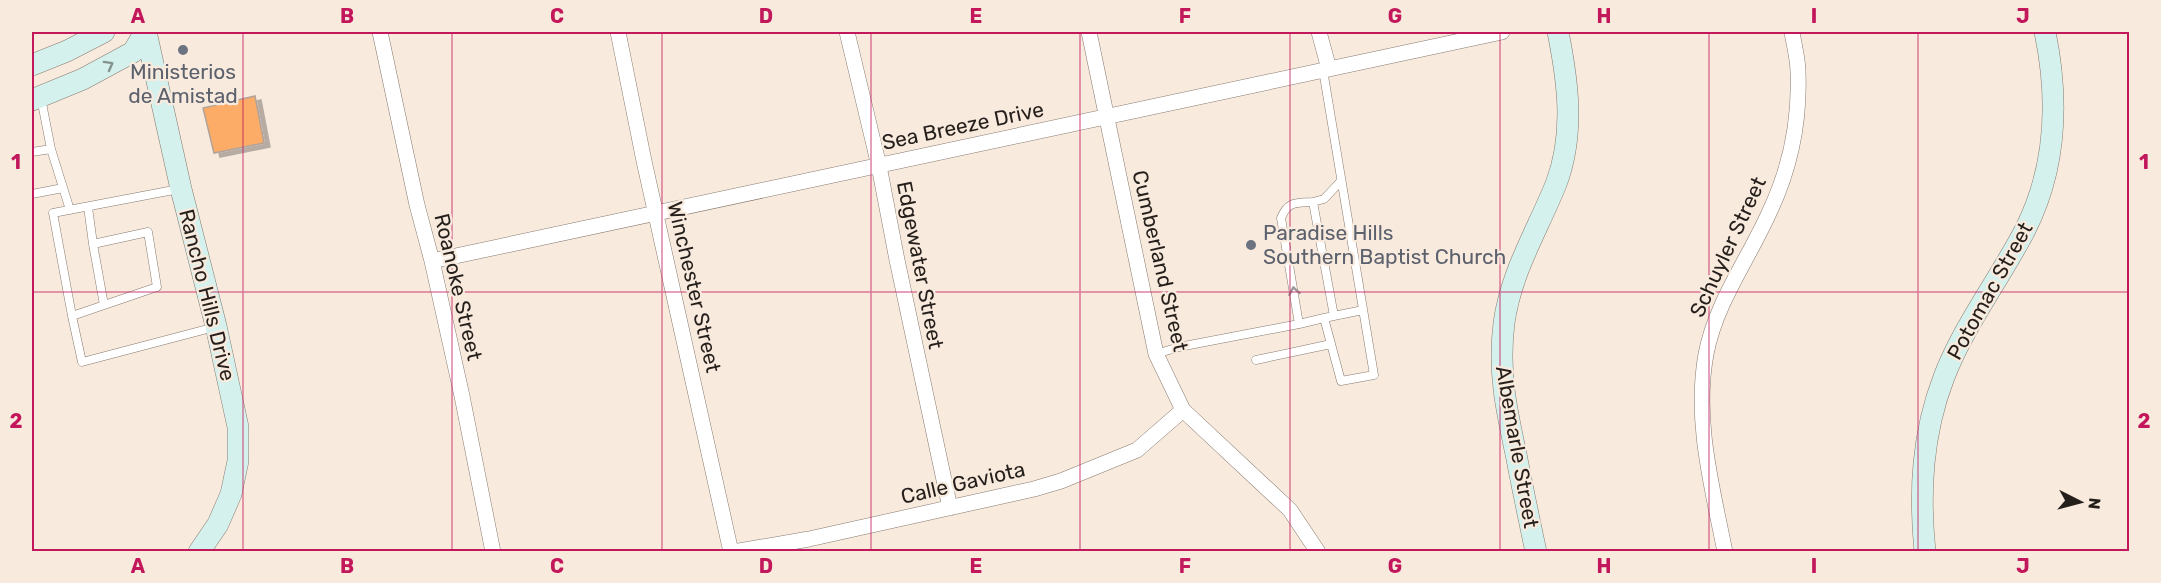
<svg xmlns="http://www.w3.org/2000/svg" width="2161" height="583" viewBox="0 0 2161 583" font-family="Rubik,sans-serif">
<defs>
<filter id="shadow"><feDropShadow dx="6" dy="4" stdDeviation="0" flood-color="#0004"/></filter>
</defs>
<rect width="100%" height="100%" fill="#f9eade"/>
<!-- building -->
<path fill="#fcac66" stroke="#b2a398" stroke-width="1.5" filter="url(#shadow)" d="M 255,96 L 264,143 L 214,153 L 203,108 Z"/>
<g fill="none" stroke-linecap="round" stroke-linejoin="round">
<defs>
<path id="lane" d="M 1323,70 L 1374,375 L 1341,381 L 1324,318 L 1363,310
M 41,98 L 51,149
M 32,152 L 51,149 L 70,210
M 32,194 L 63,188
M 1313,202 L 1324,199 L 1340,182
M 88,207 L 93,244
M 104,305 L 93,244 L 148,232 L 157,287 L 72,316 L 53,213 L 179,189
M 72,316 L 82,362 L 215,327
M 1324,318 L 1299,324 L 1281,218 C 1288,201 1296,203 1313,202 L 1334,316
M 1156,354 L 1179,347 L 1299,324
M 1256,360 L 1331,344"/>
<path id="street" d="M 380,32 L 417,205 L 432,261 L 462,396 L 493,552
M 618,32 L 644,161 L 731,552
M 847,32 L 879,166 L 897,260 L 950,508
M 1089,32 L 1156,354 L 1183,410 L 1290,510 L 1318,552
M 1319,32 L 1329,69
M 432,261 L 1502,32
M 733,552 L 809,539 L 1034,489 L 1061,481 L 1137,450 L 1183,410
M 1725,552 C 1712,486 1694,421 1706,354 C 1716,302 1748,260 1769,213 C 1790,169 1800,121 1798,72 C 1798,59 1794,45 1792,32"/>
<path id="secondary" d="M 146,32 L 181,189 L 216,326 L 238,427 L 238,461 L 231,494 L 218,524 L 199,552
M 32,65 L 67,51 L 104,32
M 32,100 L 83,79 L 133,52 L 145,32
M 1536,552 C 1529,519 1522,486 1516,454 C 1506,408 1498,371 1504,323 C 1511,272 1537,231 1556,184 C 1575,134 1568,82 1558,32
M 1925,552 C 1919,492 1922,434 1944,377 C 1964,325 1999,280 2025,230 C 2057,167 2059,100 2045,32"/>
</defs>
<!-- lane casing -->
<use href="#lane" stroke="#877a6f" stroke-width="9"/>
<!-- street casing -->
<use href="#street" stroke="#877a6f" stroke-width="16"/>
<!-- secondary casing -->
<use href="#secondary" stroke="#877a6f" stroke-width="22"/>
<!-- lane -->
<use href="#lane" stroke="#fff" stroke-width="8"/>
<!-- street -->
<use href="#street" stroke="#fff" stroke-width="15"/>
<!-- secondary -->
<use href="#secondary" stroke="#d4f1ed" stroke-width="21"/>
</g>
<!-- one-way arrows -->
<defs><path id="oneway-chevron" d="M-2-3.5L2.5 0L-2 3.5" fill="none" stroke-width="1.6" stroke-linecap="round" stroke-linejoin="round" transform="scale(1.5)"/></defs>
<use stroke="#85928e" href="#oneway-chevron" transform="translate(109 65) rotate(-29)"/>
<use stroke="#9d9a98" href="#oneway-chevron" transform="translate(1294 291) rotate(-100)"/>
<!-- grid -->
<path fill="none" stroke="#c2185b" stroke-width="1.5" stroke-opacity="0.55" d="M 243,32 L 243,552M 452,32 L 452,552M 662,32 L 662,552M 871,32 L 871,552M 1080,32 L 1080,552M 1290,32 L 1290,552M 1500,32 L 1500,552M 1709,32 L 1709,552M 1918,32 L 1918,552M 32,292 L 2130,292"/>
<!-- markers -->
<g fill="#6b7280" stroke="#f9eade" stroke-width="2">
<circle cx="183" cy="50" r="6"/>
<circle cx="1251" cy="245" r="6"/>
</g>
<g text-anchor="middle" stroke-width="4.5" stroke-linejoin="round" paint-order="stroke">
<!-- worship labels -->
<g font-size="21" fill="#5b616d" stroke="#f9eade">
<text x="183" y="79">Ministerios<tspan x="183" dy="24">de Amistad</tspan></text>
<text x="1263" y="240" text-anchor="start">Paradise Hills<tspan x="1263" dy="24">Southern Baptist Church</tspan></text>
</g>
<!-- street labels -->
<g font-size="21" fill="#251f1b" stroke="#f9eade">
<text transform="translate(963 126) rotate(-12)" y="7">Sea Breeze Drive</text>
<text transform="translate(1728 247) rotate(-65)" y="7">Schuyler Street</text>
<text transform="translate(1160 261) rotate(77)" y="7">Cumberland Street</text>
<text transform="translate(920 265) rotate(79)" y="7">Edgewater Street</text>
<text transform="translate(458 287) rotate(77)" y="7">Roanoke Street</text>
<text transform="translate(694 287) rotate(77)" y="7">Winchester Street</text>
<text transform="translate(1990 291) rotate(-61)" y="7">Potomac Street</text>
<text transform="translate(207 295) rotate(76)" y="7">Rancho Hills Drive</text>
<text transform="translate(1517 447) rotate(80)" y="7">Albemarle Street</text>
<text transform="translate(963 483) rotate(-13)" y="7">Calle Gaviota</text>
</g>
</g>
<!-- border -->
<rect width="2161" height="583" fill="none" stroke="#f9eade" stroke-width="66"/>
<!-- north arrow -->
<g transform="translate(2080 502) rotate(96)" stroke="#f9eade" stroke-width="4.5" paint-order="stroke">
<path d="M0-4.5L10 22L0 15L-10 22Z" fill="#251f1b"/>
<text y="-9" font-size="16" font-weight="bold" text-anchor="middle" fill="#251f1b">N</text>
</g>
<rect x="33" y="33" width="2095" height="517" fill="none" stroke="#c2185b" stroke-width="2"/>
<g font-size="20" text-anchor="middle" font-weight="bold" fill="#c2185b">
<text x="138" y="23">A</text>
<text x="347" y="23">B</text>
<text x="557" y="23">C</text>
<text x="766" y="23">D</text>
<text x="976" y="23">E</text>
<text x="1185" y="23">F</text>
<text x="1395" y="23">G</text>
<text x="1604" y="23">H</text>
<text x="1814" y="23">I</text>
<text x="2023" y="23">J</text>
<text x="16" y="169">1</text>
<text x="2144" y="169">1</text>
<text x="16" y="428">2</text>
<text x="2144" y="428">2</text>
<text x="138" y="573">A</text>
<text x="347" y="573">B</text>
<text x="557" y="573">C</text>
<text x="766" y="573">D</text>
<text x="976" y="573">E</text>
<text x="1185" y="573">F</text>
<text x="1395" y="573">G</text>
<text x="1604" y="573">H</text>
<text x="1814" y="573">I</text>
<text x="2023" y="573">J</text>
</g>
</svg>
